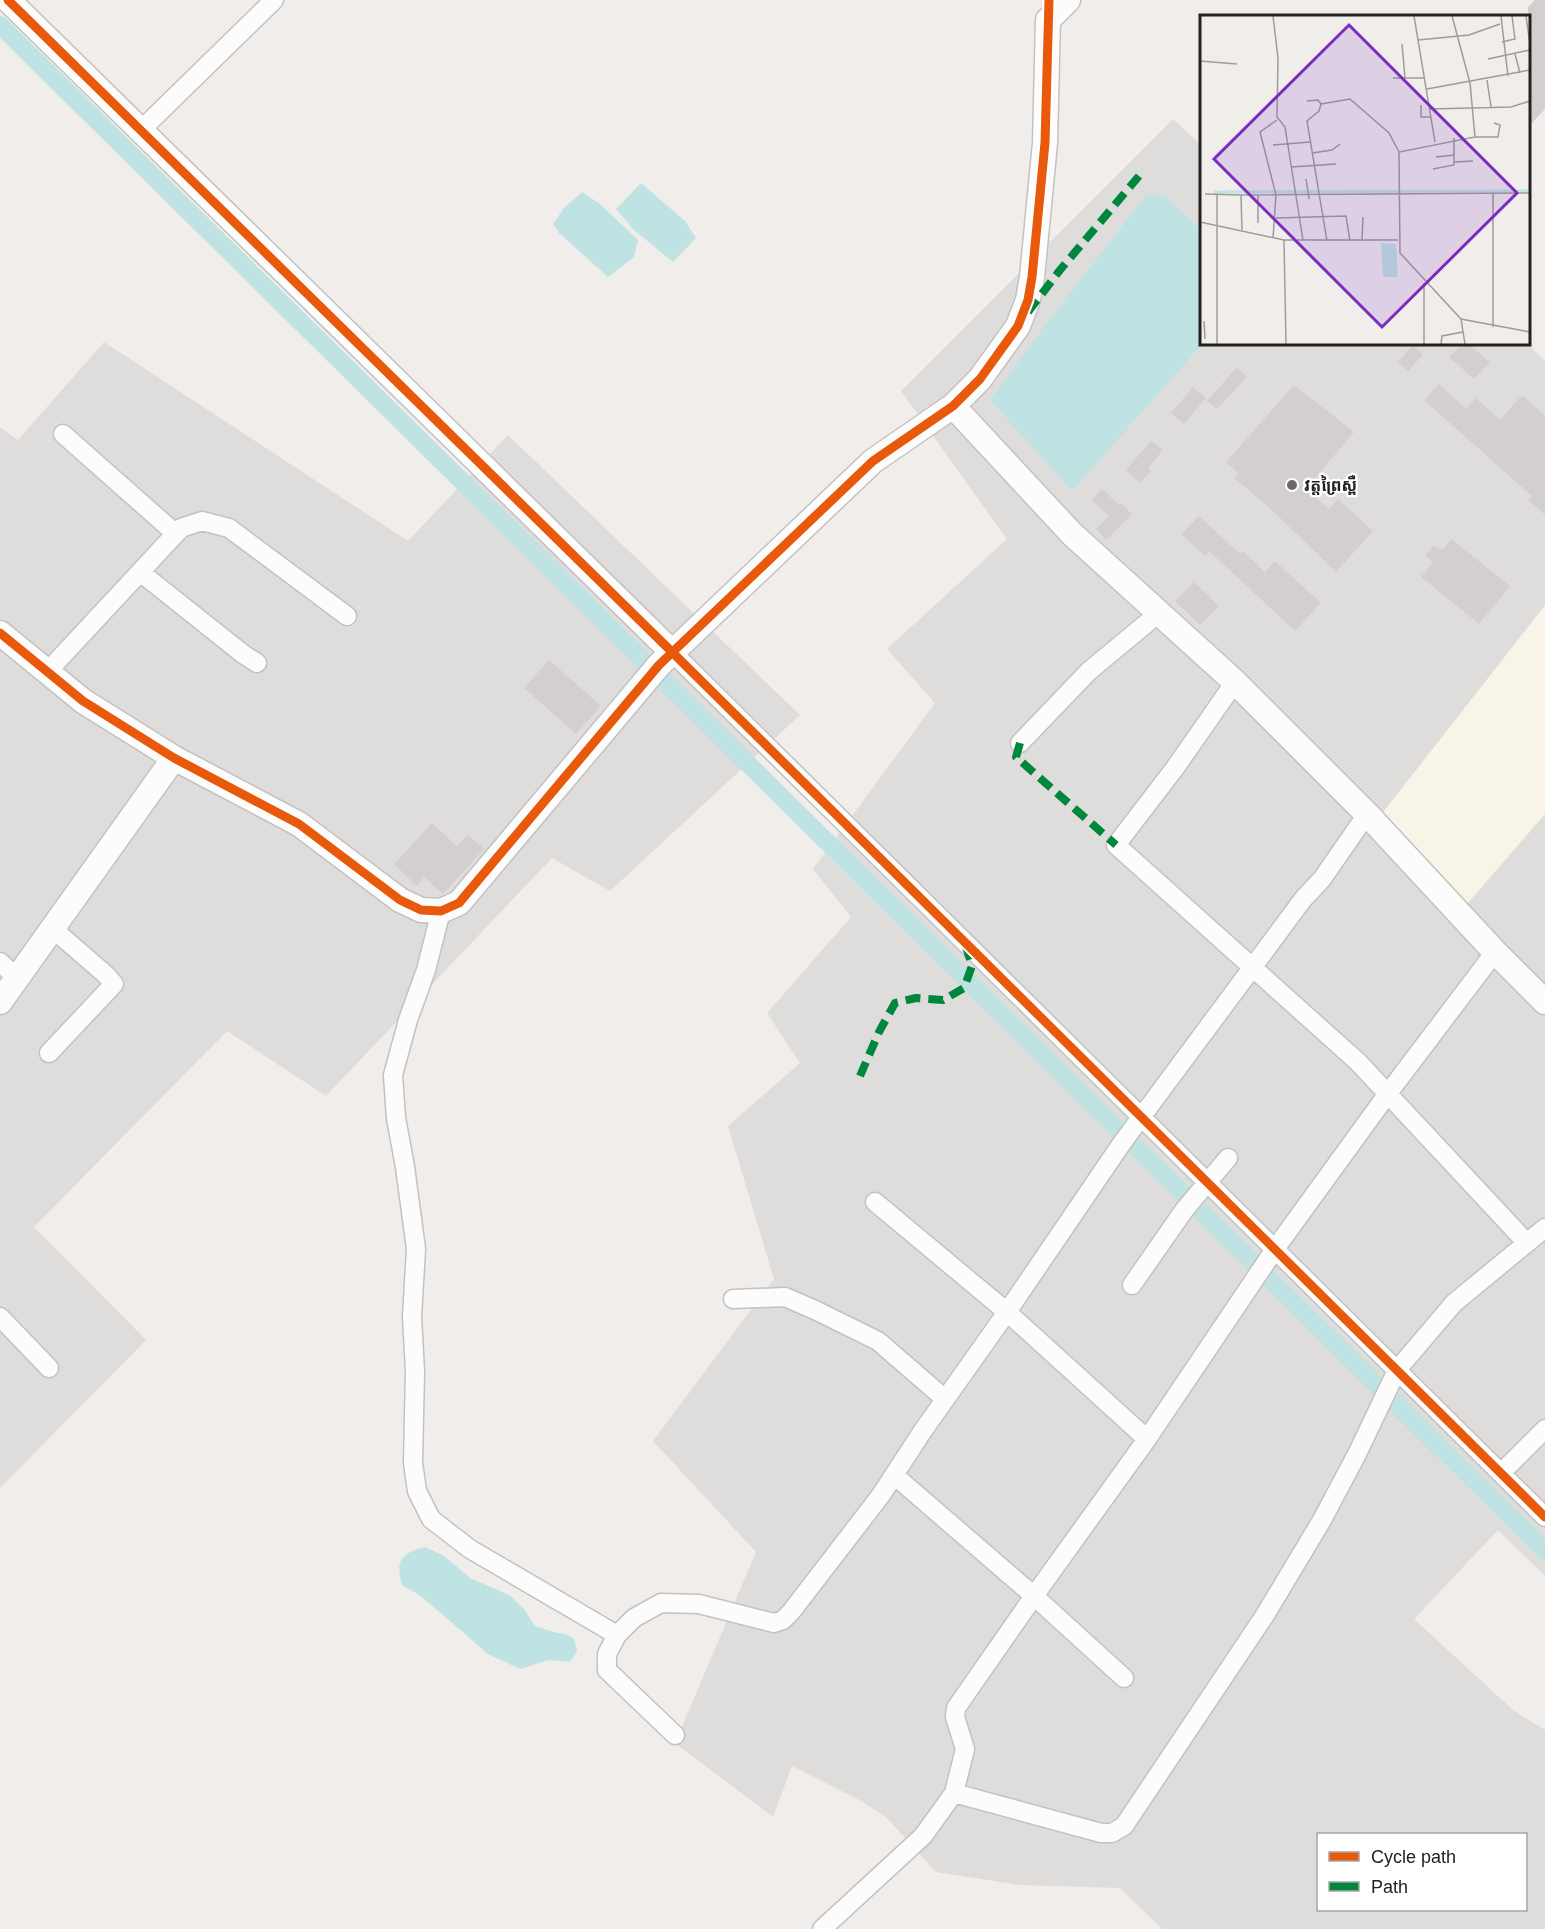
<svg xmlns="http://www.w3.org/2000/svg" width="1545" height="1929" viewBox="0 0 1545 1929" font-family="Arial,'Noto Sans Khmer',sans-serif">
<rect width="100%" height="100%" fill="#f0edeb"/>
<!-- residential -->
<path fill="#dfdddc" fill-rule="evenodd" d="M 1173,119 L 1201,145 L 1202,344 L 1545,371 L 1545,1576 L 1498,1530 L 1414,1619 L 1513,1710 L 1545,1730 L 1545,1929 L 1162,1929 L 1120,1888 L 1020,1885 L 936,1872 L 886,1817 L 861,1801 L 792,1766 L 773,1817 L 675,1743 L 756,1552 L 653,1441 L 774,1279 L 728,1126 L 800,1063 L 767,1013 L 851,917 L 813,869 L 935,703 L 887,649 L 1007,539 L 901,391 ZM 1318,1834 L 1526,1834 L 1526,1910 L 1318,1910 Z
M 104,342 L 408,541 L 508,435 L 800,715 L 610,891 L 552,858 L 326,1096 L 227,1031 L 34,1227 L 146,1340 L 0,1488 L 0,427 L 18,440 Z"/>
<!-- education -->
<path fill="#f8f4e8" d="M 1545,605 L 1545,814 L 1467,904 L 1383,812 Z"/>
<!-- religious -->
<path fill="#dedddc" d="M 1146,174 L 1201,211 L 1202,344 L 1527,344 L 1545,361 L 1545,605 L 1383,812 L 1118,568 L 977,419 L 975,405 L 978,395 Z"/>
<!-- water -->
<path fill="#bfe2e2" d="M 641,183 L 685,221 L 696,238 L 673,262 L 634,230 L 616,209 Z
M 582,192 L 600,204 L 638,240 L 634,257 L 608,277 L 559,233 L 553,224 L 564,208 Z
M 1147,194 L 1165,196 L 1201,230 L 1202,344 L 1072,491 L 990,400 L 1046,324 Z
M 425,1547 L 444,1556 L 470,1578 L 509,1595 L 524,1609 L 535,1626 L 553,1632 L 565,1634 L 574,1639 L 577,1651 L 570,1662 L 548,1660 L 520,1669 L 488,1654 L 421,1596 L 402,1585 C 395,1561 401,1553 425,1547 Z"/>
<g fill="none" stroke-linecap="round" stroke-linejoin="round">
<!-- canal -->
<path stroke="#bfe2e2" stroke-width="18" d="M 0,25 L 1545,1551"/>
</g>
<!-- building -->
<path fill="#d3cfce" d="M 1535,0 L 1545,0 L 1545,109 L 1528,127 L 1528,7 Z
M 1462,344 L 1468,344 L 1490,362 L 1474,379 L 1449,357 Z
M 1413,345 L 1423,355 L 1408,371 L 1398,362 Z
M 1237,367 L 1247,377 L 1217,409 L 1207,401 Z
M 1439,384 L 1466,409 L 1476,398 L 1500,420 L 1522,395 L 1545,416 L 1545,515 L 1528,500 L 1532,496 L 1424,400 Z
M 1294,385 L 1354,432 L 1306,489 L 1329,509 L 1338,499 L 1373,531 L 1336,572 L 1272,510 L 1234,478 L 1238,473 L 1226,462 Z
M 1193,387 L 1206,398 L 1184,424 L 1171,413 Z
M 1151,441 L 1163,450 L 1148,468 L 1151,471 L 1140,483 L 1126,470 Z
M 1102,489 L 1119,505 L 1121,503 L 1132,514 L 1106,540 L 1096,529 L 1109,516 L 1092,500 Z
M 1199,516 L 1240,554 L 1243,551 L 1265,572 L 1275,561 L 1321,603 L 1295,631 L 1209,551 L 1205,556 L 1181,534 Z
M 1451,539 L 1510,586 L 1479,624 L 1421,577 L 1433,562 L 1425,556 L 1433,546 L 1443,550 Z
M 1194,582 L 1219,606 L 1200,625 L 1175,601 Z
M 549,660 L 601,706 L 576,734 L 524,688 Z
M 432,823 L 457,846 L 468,835 L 484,849 L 443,894 L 424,877 L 417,886 L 394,864 Z"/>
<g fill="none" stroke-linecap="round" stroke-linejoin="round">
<defs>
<path id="minor" d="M 141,130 L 274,0
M 63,434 L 176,534
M 140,572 L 243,654 L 257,663
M 672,652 L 1545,1517
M 47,672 L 181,528 L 202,521 L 229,528 L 347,616
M 1235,682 L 1175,768 L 1116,845 L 1358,1062 L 1526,1242
M 1020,743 L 1089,671 L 1159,613
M 441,911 L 426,970 L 408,1020 L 393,1075 L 396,1118 L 405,1167 L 416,1249 L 412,1317 L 415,1371 L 413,1463 L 417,1491 L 431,1519 L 470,1549 L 617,1635
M 0,962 L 18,979
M 49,1053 L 114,984 L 105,974 L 53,929
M 875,1202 L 1007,1312 L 1147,1439
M 1132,1285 L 1185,1209 L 1228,1158
M 733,1299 L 785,1297 L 815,1310 L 878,1341 L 945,1399
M 0,1317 L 49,1368
M 1501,1473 L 1545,1429
M 894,1475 L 1034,1596 L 1124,1678
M 675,1735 L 607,1670 L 607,1654 L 617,1635 L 634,1618 L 661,1603 L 699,1604 L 774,1623 L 783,1620 L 791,1612 L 881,1495 L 922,1432 L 1007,1312 L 1122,1143 L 1304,898 L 1322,879 L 1367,814
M 954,1793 L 1101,1833 L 1112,1833 L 1124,1826 L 1265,1615 L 1322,1520 L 1357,1454 L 1397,1370 L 1454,1303 L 1545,1228
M 822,1929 L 923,1836 L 954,1793 L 965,1749 L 955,1717 L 956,1708 L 1034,1596 L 1147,1439 L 1275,1249 L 1389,1092 L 1495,952"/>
<path id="tertiary" d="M 8,0 L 672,652
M 953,406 L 1072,534 L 1235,682 L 1367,814 L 1495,952 L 1545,1002
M 0,633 L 83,701 L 174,758 L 299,824 L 400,900 L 421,910 L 441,911 L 459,903 L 659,665 L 873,461 L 953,406 L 980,379 L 1018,326 L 1028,300 L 1032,277 L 1045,143 L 1048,20 L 1068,0
M 0,1002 L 174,758"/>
</defs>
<!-- minor casing -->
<use href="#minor" stroke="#c3c2c1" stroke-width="21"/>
<!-- tertiary casing -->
<use href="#tertiary" stroke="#c3c2c1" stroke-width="27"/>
<!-- minor -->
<use href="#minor" stroke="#fdfcfc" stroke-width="18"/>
<!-- tertiary -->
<use href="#tertiary" stroke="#fdfcfc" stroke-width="24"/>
<!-- quiet -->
<path stroke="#00873e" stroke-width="8" stroke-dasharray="15 8" stroke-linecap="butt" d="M 1028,312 L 1060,270 L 1139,176
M 1020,743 L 1016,757 L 1116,845
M 860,1076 L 879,1032 L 895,1003 L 916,998 L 943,1000 L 964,988 L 972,966 L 966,947"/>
<defs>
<path id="cycleway" d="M 8,0 L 672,652 L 1545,1517
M 0,633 L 83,701 L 174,758 L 299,824 L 400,900 L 421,910 L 441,911 L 459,903 L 659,665 L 873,461 L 953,406 L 980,379 L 1018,326 L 1028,300 L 1032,277 L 1045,143 L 1049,0"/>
</defs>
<!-- cycleway casing -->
<use href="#cycleway" stroke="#fff" stroke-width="13"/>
<!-- cycleway -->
<use href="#cycleway" stroke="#e8590c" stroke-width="9"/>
</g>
<!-- markers -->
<circle fill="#6a6968" stroke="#fff" stroke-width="2" cx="1292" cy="485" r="6"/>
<g text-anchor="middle" stroke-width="4.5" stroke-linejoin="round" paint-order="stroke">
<!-- poi labels -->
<g font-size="16" font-weight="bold" fill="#222" stroke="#fff" text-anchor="start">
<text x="1304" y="491">វត្តព្រៃស្ពឺ</text>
</g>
</g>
<!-- overview -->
<g transform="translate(1200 15)">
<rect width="330" height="330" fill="#f0edeb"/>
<path d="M 181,228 L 196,229 L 198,262 L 183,262 Z" fill="#bfe2e2"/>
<path fill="none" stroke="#bfe2e2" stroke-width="3" d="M 14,177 L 330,176"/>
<path fill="none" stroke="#9e9c9b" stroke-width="1.5" d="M 73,1 L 78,43 L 77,102 L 85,112 L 103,225M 214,1 L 235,127M 252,1 L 270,68 L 275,122 L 199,137 L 200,238 L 261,304 L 330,317M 301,1 L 308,61M 326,1 L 330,29M 218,25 L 269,20 L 300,9M 302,27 L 315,24 L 312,1M 202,29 L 205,63M 315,39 L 320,58M 288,44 L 330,35M 0,46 L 37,49M 193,63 L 225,63M 287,65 L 291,92M 227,74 L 330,55M 107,86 L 118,85 L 121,89 L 119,96 L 107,106 L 127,226M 121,89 L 150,84 L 189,118 L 199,137M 221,90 L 221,102 L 231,102M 230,94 L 311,92 L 330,86M 275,122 L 298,122 L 300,110 L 294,108M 73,130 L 110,127M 112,138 L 132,135 L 140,129M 236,142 L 255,140M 255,147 L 273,146M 91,152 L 136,149M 233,154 L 254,150 L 254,123M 106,164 L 109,184M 5,179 L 41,180M 58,180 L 58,208M 76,203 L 146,201 L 150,226M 0,207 L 84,225 L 198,225M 42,215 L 41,180 L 330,178M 73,223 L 76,180 L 60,117 L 77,105M 84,225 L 86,329M 162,225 L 163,202M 261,304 L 265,329M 4,306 L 5,324M 293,312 L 293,179M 17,329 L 17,180M 224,329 L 224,268M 241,329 L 242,321 L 263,317"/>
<path fill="#7b2cbf" fill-opacity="0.15" stroke="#7b2cbf" stroke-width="3" d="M 149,10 L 317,178 L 182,312 L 14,144 Z"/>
<rect width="330" height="330" fill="none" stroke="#222" stroke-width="3"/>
</g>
<!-- legend -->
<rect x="1317" y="1833" width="210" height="78" fill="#ffffff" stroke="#a7a7a7" stroke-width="1.5"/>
<rect x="1329" y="1852" width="30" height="9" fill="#e8590c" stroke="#a7a7a7" stroke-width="1.5"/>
<text x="1371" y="1863" font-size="18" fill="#222222">Cycle path</text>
<rect x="1329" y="1882" width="30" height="9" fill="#00873e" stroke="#a7a7a7" stroke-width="1.5"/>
<text x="1371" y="1893" font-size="18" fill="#222222">Path</text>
</svg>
